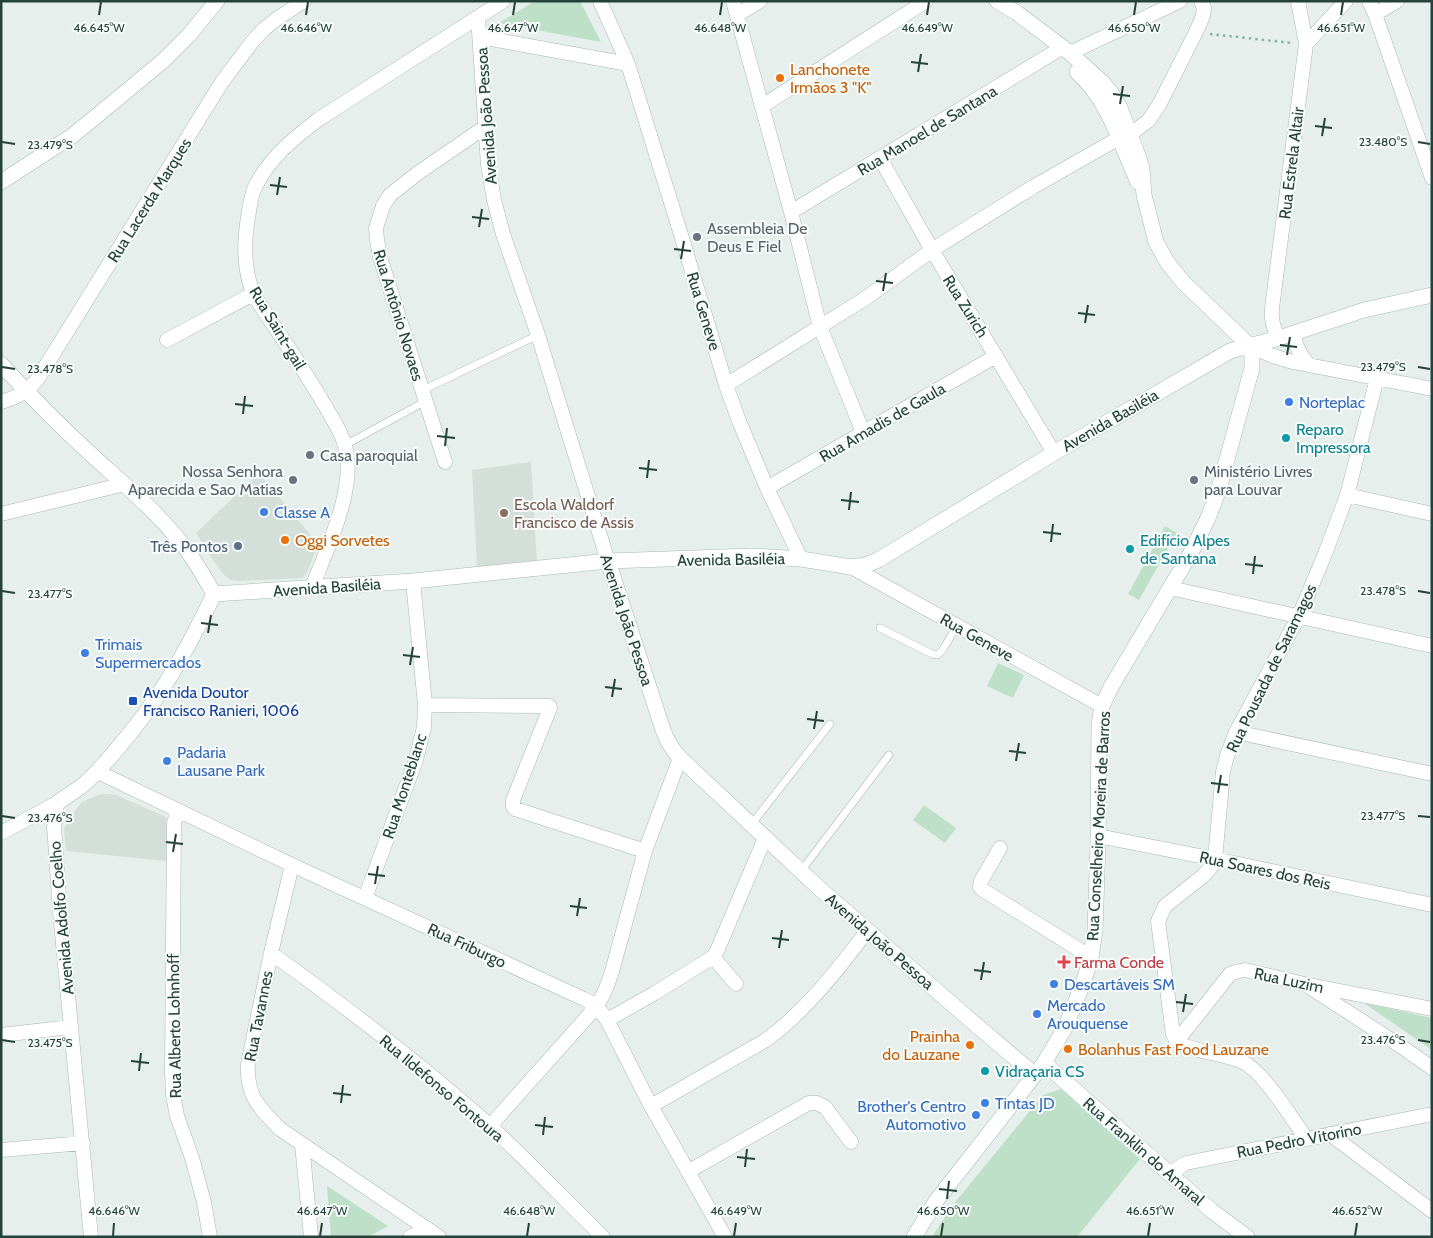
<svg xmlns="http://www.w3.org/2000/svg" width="1433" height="1238" viewBox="0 0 1433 1238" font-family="Cabin,sans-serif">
<rect width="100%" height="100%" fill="#e6efeb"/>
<!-- built -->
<path fill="#d4dfda" d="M 531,462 L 537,563 L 477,567 L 472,470 Z
M 259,473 L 318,544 L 307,573 L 302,578 L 239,581 L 230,580 L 223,574 L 212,559 L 196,533 Z
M 101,794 L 110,794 L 116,795 L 164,816 L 166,818 L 166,861 L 66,851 L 64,829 L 72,815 L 82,802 Z"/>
<!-- green -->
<path fill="#bfe0c8" d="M 535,1 L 580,1 L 601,42 L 499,23 Z
M 1165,526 L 1177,533 L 1139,600 L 1128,594 Z
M 998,663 L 1024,675 L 1013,698 L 987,686 Z
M 924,805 L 956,828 L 945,843 L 913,820 Z
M 1364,1003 L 1432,1018 L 1432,1050 Z
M 1061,1089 L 1140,1159 L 1077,1237 L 932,1237 L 952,1206 L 1043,1095 Z
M 327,1186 L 388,1226 L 368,1237 L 331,1237 Z"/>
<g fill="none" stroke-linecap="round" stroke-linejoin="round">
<defs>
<path id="lane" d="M 423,390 L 538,335
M 345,445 L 426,401
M 880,628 L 932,654 L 937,655 L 942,651 L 957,626
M 751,825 L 830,724
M 801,871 L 889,755"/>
<path id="street" d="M 600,1 L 628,64 L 682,238 L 726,385 L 739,421 L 767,488 L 801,559
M 733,1 L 791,212 L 820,327 L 863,432
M 1298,1 L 1306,44
M 1369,1 L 1375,14 L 1432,178
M 1375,14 L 1397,1
M 737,15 L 760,1
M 478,17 L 488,165 L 494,200 L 503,234 L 538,335 L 608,561
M 480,37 L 628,64
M 1070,53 L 1180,1
M 762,106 L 926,1
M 880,158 L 932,250 L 1054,453
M 791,212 L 1063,47
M 1294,333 C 1295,347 1300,354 1309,365
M 1279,338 C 1273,327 1271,320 1272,308 L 1306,44 L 1346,1
M 167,340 L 253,294
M 1250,346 L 1273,356 L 1293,362 L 1432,389
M 726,385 L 866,298 L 932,250 L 1033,187 L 1119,138 L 1136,130 L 1148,121 L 1159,105 L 1196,32 L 1203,16 L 1204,8 L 1201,1
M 1,402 C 18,397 25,393 37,380 L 222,82 L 252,42 L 264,29 L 278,18 L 304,1
M 445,462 L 380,257 L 377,240 L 376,228 L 383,206 L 390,195 L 418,173 L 485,127
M 767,488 L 996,356
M 1347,495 L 1432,514
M 1,514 L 125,484
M 851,567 L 1102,706
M 312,587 C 327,549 357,487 345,446 C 342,433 333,420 327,409 C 311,382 294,355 276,329 C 269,318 260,306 254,294 C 244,274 244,245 247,224 C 249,212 250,198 255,187 C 270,157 294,138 319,119 L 503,1
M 1170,588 L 1432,646
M 425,705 L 549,706 L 550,708 L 513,800 L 513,806 L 515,809 L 645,851
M 1236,732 L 1432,774
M 98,772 L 292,865 L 584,999 L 597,1006 L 607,1020 L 651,1106 L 725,1237
M 57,803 L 54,828 L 55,839 L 60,912 L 91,1237
M 178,810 L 174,823 L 172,1072 L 173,1095 L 177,1116 L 192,1158 L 204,1202 L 210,1237
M 1,833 L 57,803
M 1098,836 L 1215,859 L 1432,905
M 1000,848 L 981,881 L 980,887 L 983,890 L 1091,957
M 292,865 L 271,953 L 248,1064 C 246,1095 259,1108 280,1129 L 439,1237
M 365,898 L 416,760 L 424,727 L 425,705 L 413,581
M 271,953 C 346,1007 420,1063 489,1125 C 528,1161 565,1200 603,1237
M 713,957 L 736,984
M 1311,988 L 1405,1049 L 1432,1068
M 607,1020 L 655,993 L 713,957 L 717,951 L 765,838
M 1,1035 L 71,1027
M 1177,1041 L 1230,974 L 1235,972 L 1245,970 L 1304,984 L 1432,1009
M 651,1106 L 766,1040 C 807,1010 838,969 868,930
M 490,1126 L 597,1006 L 604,993 L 611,975 L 645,851 L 680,758
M 1330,1134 L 1432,1211
M 1306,1138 C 1291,1118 1264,1072 1243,1062 C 1227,1054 1187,1051 1177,1041 C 1175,1039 1174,1036 1173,1034 L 1158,921 L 1165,906 L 1203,876 L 1212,866 L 1215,859 L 1223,772 L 1227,756 L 1236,732 L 1299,616 L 1325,554 L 1347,495 L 1377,378
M 302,1144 L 311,1237
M 1,1150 L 83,1143
M 689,1171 L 809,1103 L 817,1103 L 825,1107 L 851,1142
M 1169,1174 L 1186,1163 L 1432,1114
M 410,1237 L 428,1229"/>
<path id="secondary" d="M 1077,72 C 1109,101 1120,143 1138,182
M 1,182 L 72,136 L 116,100 L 164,60 L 189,35 L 217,1
M 1,364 C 31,397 63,429 96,459 C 126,486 158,513 183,545 C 195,560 204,577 214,594
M 608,561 L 663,730 C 667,741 672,749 680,758 L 819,888 L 961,1012 L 1035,1075
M 214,594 L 413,581 L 608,561 L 752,556 L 801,559 L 851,567 L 866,565 L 878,560 L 1054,453 L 1230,351 L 1279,338 L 1364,310 L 1432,295
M 57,803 C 64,798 72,793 79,788 C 94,777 105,763 117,749 C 158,702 187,651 214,594
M 1044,1063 L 1212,1211 L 1247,1237
M 914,1237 L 936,1201 L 1044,1063 L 1065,1028 L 1084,981 L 1091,957 L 1095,930 L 1098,844 L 1099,725 L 1102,706 L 1111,687 L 1192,551 L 1208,518 L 1218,492 L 1252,368 L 1252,357 L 1250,346 L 1183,282 L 1167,262 L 1156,242 L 1144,195 L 1142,169 L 1139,158 L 1120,108 L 1112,94 L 1103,83 L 1070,53 L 1017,13 L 997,1"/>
</defs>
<!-- lane casing -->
<use href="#lane" stroke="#a8b8b2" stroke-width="8"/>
<!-- street casing -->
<use href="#street" stroke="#a8b8b2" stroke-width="15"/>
<!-- secondary casing -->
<use href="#secondary" stroke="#a4bbb3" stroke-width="16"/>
<!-- path -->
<path stroke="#86b3a5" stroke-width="2.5" stroke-dasharray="2.5 4" stroke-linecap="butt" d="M 1210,34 L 1292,43"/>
<!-- lane -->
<use href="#lane" stroke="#fff" stroke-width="7"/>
<!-- street -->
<use href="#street" stroke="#fff" stroke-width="14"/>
<!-- secondary -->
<use href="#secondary" stroke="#fff" stroke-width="15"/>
</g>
<!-- ticks -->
<path fill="none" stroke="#24423a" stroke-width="2" d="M 99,15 L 101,2M 306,15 L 308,2M 513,15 L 515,2M 720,15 L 722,2M 927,15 L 929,2M 1134,15 L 1136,2M 1341,15 L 1343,2M 911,62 L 928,64M 918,72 L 921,54M 1113,94 L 1130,96M 1120,104 L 1123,86M 1315,126 L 1332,128M 1322,136 L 1325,118M 2,142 L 15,144M 1418,142 L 1430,144M 270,185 L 287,187M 277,195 L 280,177M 472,217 L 489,219M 479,227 L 482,209M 674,249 L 691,251M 681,259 L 684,241M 876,281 L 893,283M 883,291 L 886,273M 1078,313 L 1095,315M 1085,323 L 1088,305M 1280,345 L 1297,347M 1287,355 L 1290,337M 2,367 L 15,369M 1418,367 L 1430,369M 235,404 L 253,406M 243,414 L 245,396M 437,436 L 455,438M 445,446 L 447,428M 639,468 L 657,470M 647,478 L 649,460M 841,500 L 859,502M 849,510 L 851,492M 1043,532 L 1061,534M 1051,542 L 1053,524M 1245,564 L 1263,566M 1253,574 L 1255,556M 2,591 L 15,593M 1418,591 L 1430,593M 201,623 L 218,625M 208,633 L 211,615M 403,655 L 420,657M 410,665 L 413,647M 605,687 L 622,689M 612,697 L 615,679M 807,719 L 824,721M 814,729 L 817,711M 1009,751 L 1026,753M 1016,761 L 1019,743M 1211,783 L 1228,785M 1218,793 L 1221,775M 2,816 L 15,818M 1418,816 L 1430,817M 166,842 L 183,844M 173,852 L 176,834M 368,874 L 385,876M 375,884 L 378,866M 570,906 L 587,908M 577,916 L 580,898M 772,938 L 789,940M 779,948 L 782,930M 974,970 L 991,972M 981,980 L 984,962M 1176,1002 L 1193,1004M 1183,1012 L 1186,994M 2,1040 L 15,1042M 1418,1040 L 1430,1042M 131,1061 L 149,1063M 139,1071 L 141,1053M 333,1093 L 351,1095M 341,1103 L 343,1085M 535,1125 L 553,1127M 543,1135 L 545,1117M 737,1157 L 755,1159M 745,1167 L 747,1149M 939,1189 L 957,1191M 947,1199 L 949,1181M 113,1236 L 114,1223M 320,1236 L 322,1223M 527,1236 L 529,1223M 734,1236 L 736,1223M 941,1236 L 943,1223M 1148,1236 L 1150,1223M 1355,1236 L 1357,1223"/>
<!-- markers -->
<g fill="#e8710a" stroke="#f7fbf9" stroke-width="2">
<circle cx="780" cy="78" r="5"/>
<circle cx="285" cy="540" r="5"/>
<circle cx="970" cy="1045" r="5"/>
<circle cx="1068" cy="1049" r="5"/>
</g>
<g fill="#6b7280" stroke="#f7fbf9" stroke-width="2">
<circle cx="697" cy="237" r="5"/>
<circle cx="310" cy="455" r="5"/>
<circle cx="293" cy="480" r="5"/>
<circle cx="1194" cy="480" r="5"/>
</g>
<g fill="#3f7fe0" stroke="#f7fbf9" stroke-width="2">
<circle cx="1289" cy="402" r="5"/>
<circle cx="264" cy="512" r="5"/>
<circle cx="85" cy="653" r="5"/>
<circle cx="167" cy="761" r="5"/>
<circle cx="1054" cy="984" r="5"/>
<circle cx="1037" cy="1014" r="5"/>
<circle cx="985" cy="1103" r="5"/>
<circle cx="976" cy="1115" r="5"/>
</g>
<g fill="#0f9aa8" stroke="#f7fbf9" stroke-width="2">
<circle cx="1286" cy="438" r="5"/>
<circle cx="1130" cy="549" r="5"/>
<circle cx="985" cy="1071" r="5"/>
</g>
<circle fill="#8d6e63" stroke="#f7fbf9" stroke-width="2" cx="504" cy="513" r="5"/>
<circle fill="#5c6f8a" stroke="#f7fbf9" stroke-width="2" cx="238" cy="546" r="5"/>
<rect fill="#1a4fb4" stroke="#f7fbf9" stroke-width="2" x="128" y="696" width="10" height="10" rx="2.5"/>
<path fill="#e0444e" stroke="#f7fbf9" stroke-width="2" d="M1061.5 954.5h5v5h5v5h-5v5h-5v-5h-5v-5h5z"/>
<g text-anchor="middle" stroke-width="4" stroke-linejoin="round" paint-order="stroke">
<!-- food labels -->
<g font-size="16" fill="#c56008" stroke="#f7fbf9" text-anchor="start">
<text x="790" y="75">Lanchonete<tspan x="790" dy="18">Irmãos 3 "K"</tspan></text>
<text x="295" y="546">Oggi Sorvetes</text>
<text x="960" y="1042" text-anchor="end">Prainha<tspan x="960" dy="18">do Lauzane</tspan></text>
<text x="1078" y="1055">Bolanhus Fast Food Lauzane</text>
</g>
<!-- street labels -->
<g font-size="16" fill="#24423a" stroke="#f7fbf9">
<text transform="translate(486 116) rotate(-94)" y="6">Avenida João Pessoa</text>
<text transform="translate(927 130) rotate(-31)" y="6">Rua Manoel de Santana</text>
<text transform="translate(1291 163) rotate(-83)" y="6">Rua Estrela Altair</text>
<text transform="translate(149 200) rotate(-58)" y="6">Rua Lacerda Marques</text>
<text transform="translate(966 306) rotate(58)" y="6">Rua Zurich</text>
<text transform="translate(704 311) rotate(73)" y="6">Rua Geneve</text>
<text transform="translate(399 315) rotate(73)" y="6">Rua Antônio Novaes</text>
<text transform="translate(278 328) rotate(59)" y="6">Rua Saint-gail</text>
<text transform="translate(1110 420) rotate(-30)" y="6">Avenida Basiléia</text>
<text transform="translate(882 422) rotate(-30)" y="6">Rua Amadis de Gaula</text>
<text transform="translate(731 559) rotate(-1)" y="6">Avenida Basiléia</text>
<text transform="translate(327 587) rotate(-4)" y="6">Avenida Basiléia</text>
<text transform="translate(627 620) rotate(72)" y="6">Avenida João Pessoa</text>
<text transform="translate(977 637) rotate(29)" y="6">Rua Geneve</text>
<text transform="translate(1271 668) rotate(-64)" y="6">Rua Pousada de Saramagos</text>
<text transform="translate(404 786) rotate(-72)" y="6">Rua Monteblanc</text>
<text transform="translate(1098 826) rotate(-87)" y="6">Rua Conselheiro Moreira de Barros</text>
<text transform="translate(1265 870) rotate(12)" y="6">Rua Soares dos Reis</text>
<text transform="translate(61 918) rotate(-95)" y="6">Avenida Adolfo Coelho</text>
<text transform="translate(880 941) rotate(41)" y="6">Avenida João Pessoa</text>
<text transform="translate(467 945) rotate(25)" y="6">Rua Friburgo</text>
<text transform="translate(1289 980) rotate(12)" y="6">Rua Luzim</text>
<text transform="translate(258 1016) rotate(-79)" y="6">Rua Tavannes</text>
<text transform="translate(174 1026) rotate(-91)" y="6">Rua Alberto Lohnhoff</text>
<text transform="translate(442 1088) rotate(40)" y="6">Rua Ildefonso Fontoura</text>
<text transform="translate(1299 1140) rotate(-11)" y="6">Rua Pedro Vitorino</text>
<text transform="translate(1144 1151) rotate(41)" y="6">Rua Franklin do Amaral</text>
</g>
<!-- worship labels -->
<g font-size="16" fill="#5b616d" stroke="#f7fbf9" text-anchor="start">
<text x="707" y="234">Assembleia De<tspan x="707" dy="18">Deus E Fiel</tspan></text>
<text x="320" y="461">Casa paroquial</text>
<text x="283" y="477" text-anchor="end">Nossa Senhora<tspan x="283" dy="18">Aparecida e Sao Matias</tspan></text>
<text x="1204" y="477">Ministério Livres<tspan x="1204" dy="18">para Louvar</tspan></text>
</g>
<!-- shop labels -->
<g font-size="16" fill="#366cbe" stroke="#f7fbf9" text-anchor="start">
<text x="1299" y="408">Norteplac</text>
<text x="274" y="518">Classe A</text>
<text x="95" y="650">Trimais<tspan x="95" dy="18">Supermercados</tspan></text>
<text x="177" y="758">Padaria<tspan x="177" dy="18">Lausane Park</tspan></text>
<text x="1064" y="990">Descartáveis SM</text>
<text x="1047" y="1011">Mercado<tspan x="1047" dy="18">Arouquense</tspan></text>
<text x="995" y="1109">Tintas JD</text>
<text x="966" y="1112" text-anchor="end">Brother's Centro<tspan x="966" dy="18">Automotivo</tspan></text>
</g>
<!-- culture labels -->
<g font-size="16" fill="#0d838f" stroke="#f7fbf9" text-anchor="start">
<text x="1296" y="435">Reparo<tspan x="1296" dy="18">Impressora</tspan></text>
<text x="1140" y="546">Edifício Alpes<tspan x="1140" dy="18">de Santana</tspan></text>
<text x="995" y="1077">Vidraçaria CS</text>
</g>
<!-- education labels -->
<g font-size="16" fill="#785e54" stroke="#f7fbf9" text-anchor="start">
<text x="514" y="510">Escola Waldorf<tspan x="514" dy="18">Francisco de Assis</tspan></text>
</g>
<!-- service labels -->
<g font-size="16" fill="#4e5e75" stroke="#f7fbf9" text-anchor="end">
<text x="228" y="552">Três Pontos</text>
</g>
<!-- transit labels -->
<g font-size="16" fill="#164399" stroke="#f7fbf9" text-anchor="start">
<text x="143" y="698">Avenida Doutor<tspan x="143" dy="18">Francisco Ranieri, 1006</tspan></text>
</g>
<!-- health labels -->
<g font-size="16" fill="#be3a42" stroke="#f7fbf9" text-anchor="start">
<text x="1074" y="968">Farma Conde</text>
</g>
</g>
<g font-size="12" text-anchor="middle" fill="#24423a" stroke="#f7fbf9" stroke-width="4" stroke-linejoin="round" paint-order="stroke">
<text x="99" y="32">46.645°W</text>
<text x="306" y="32">46.646°W</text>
<text x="513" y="32">46.647°W</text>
<text x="720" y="32">46.648°W</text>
<text x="927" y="32">46.649°W</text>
<text x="1134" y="32">46.650°W</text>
<text x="1341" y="32">46.651°W</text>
<text x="1383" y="146">23.480°S</text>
<text x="50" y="149">23.479°S</text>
<text x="1383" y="371">23.479°S</text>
<text x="50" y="373">23.478°S</text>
<text x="1383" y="595">23.478°S</text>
<text x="50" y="598">23.477°S</text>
<text x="1383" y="820">23.477°S</text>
<text x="50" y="822">23.476°S</text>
<text x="1383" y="1044">23.476°S</text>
<text x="50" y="1047">23.475°S</text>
<text x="114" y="1215">46.646°W</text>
<text x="322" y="1215">46.647°W</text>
<text x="529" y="1215">46.648°W</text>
<text x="736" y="1215">46.649°W</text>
<text x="943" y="1215">46.650°W</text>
<text x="1150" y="1215">46.651°W</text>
<text x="1357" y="1215">46.652°W</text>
</g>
<!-- border -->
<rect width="1433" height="1238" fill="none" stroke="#24423a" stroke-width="5"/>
</svg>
